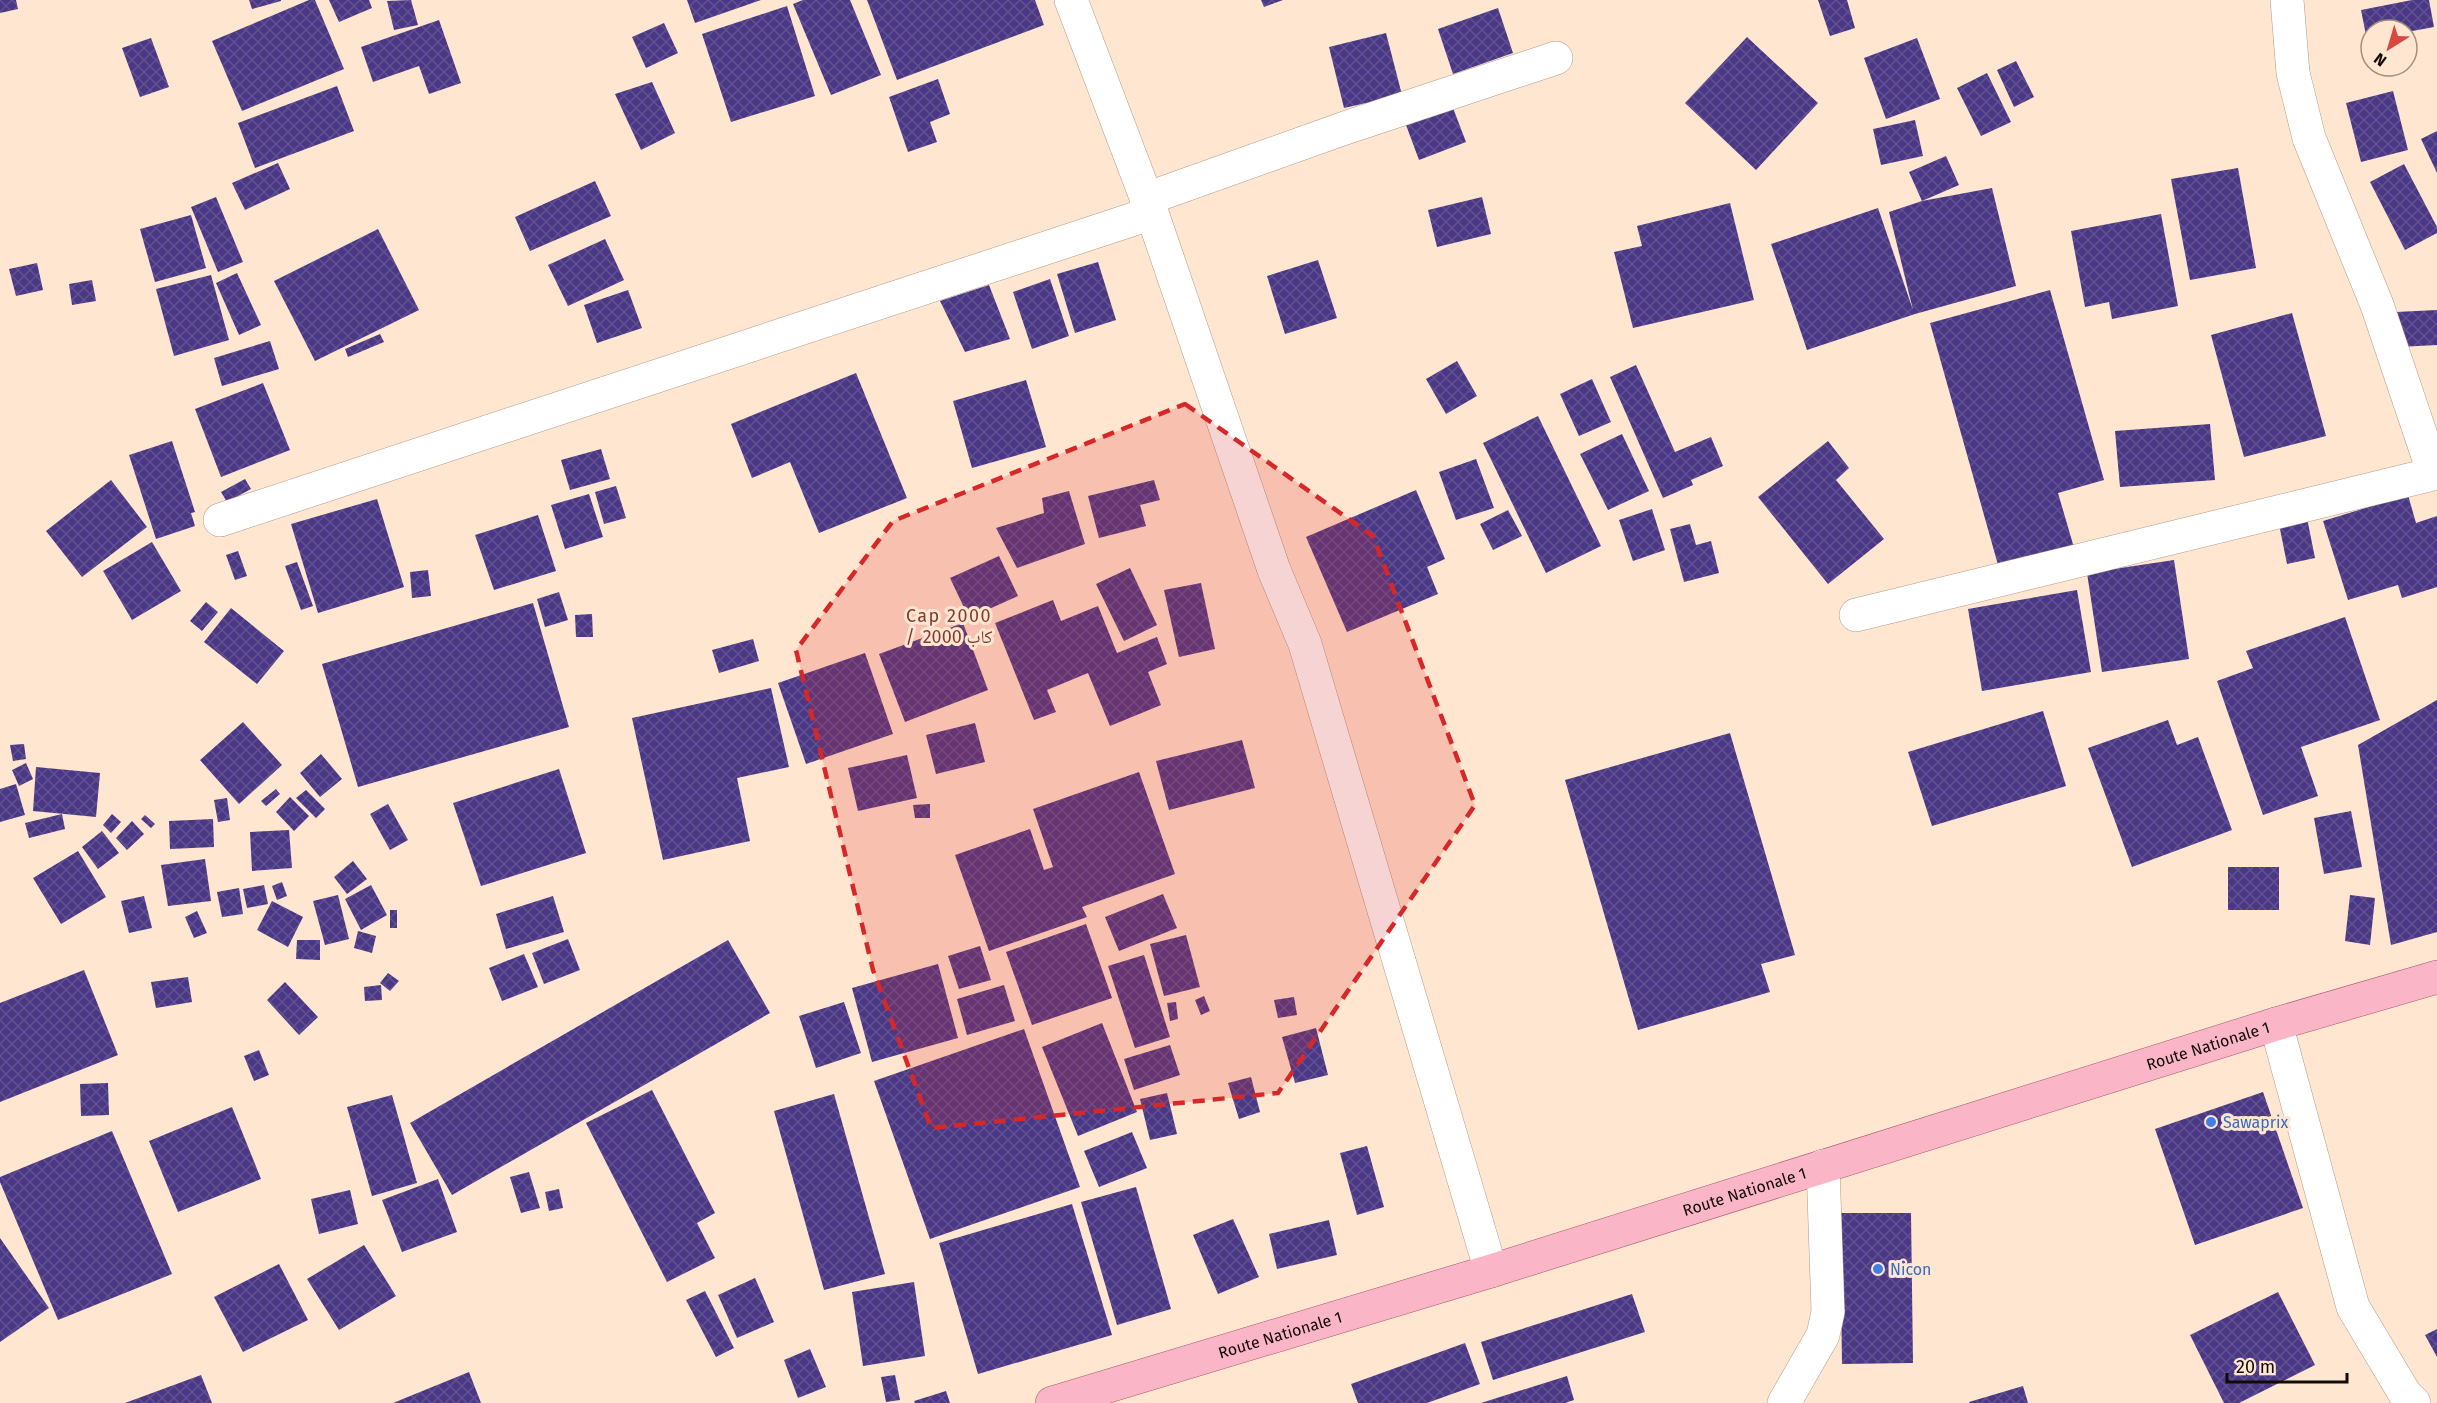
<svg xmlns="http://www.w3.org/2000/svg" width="2437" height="1403" viewBox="0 0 2437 1403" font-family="'Fira Sans','Noto Naskh Arabic',sans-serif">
<defs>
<pattern id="building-cross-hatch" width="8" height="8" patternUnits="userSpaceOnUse" patternTransform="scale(1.5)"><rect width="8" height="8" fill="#4a3886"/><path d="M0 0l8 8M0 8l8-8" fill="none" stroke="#60518f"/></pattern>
</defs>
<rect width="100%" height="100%" fill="#ffe6d1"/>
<!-- building -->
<path fill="url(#building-cross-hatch)" d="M 0,0 L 16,0 L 18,9 L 0,13 Z
M 249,0 L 281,0 L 281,1 L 252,9 Z
M 309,0 L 315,0 L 344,69 L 242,111 L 212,41 Z
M 329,0 L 369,0 L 372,8 L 339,22 Z
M 411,0 L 418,25 L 394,30 L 387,1 Z
M 687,0 L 761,0 L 695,23 Z
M 803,0 L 850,0 L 881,75 L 831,95 L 793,4 Z
M 867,0 L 1035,0 L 1044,25 L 897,80 Z
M 1261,0 L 1283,0 L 1264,7 Z
M 1818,0 L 1847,0 L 1855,28 L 1830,36 Z
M 2412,0 L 2429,0 L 2434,27 L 2407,32 L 2407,30 L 2371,30 L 2371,40 L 2367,40 L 2361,10 Z
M 787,6 L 815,96 L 731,122 L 702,34 Z
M 1498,8 L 1513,53 L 1453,74 L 1438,29 Z
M 439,20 L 461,83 L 429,94 L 419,66 L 373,82 L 361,47 Z
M 664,23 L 678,53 L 646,68 L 632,37 Z
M 1386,33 L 1402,95 L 1344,108 L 1329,47 Z
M 1747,37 L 1818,103 L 1756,170 L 1685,103 Z
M 151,38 L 169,87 L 140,97 L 122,48 Z
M 1917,38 L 1940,99 L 1886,119 L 1864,58 Z
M 2016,61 L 2034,97 L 2014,107 L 1997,70 Z
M 1987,73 L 2011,122 L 1981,136 L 1957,88 Z
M 938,79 L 950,114 L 930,122 L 937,142 L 908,152 L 889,97 Z
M 652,82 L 675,133 L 641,150 L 615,94 Z
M 337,86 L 354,131 L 255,168 L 238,123 Z
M 2393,91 L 2408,150 L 2361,162 L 2346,103 Z
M 1453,108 L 1466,142 L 1419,160 L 1406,125 Z
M 1915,120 L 1923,156 L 1881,165 L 1873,129 Z
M 2437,131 L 2437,173 L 2421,139 Z
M 1946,156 L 1959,185 L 1922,201 L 1909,172 Z
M 278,163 L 290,189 L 245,210 L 232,183 Z
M 2404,164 L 2437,227 L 2437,233 L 2405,250 L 2370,182 Z
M 2238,168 L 2256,268 L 2190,280 L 2171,179 Z
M 595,181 L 611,216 L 530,251 L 515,217 Z
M 1992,188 L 2016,286 L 1915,314 L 1807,350 L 1771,244 L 1878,208 L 1913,310 L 1889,212 L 1922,201 Z
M 216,197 L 243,262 L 218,272 L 191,207 Z
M 1482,197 L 1491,234 L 1437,247 L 1428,210 Z
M 1730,203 L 1754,300 L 1633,328 L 1614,252 L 1642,246 L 1637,226 Z
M 2161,214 L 2178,306 L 2112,319 L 2109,302 L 2085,307 L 2071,231 Z
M 191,215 L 206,268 L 155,282 L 140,229 Z
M 378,229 L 419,310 L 315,361 L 274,281 Z
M 605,239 L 624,280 L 568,306 L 548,265 Z
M 1318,260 L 1337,318 L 1285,334 L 1267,276 Z
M 1098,262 L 1116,320 L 1075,333 L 1057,274 Z
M 37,263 L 43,290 L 16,296 L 9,269 Z
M 237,273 L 261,325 L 239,335 L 216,283 Z
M 211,275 L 229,340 L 174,356 L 156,289 Z
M 1050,279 L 1069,336 L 1032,349 L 1013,292 Z
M 92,280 L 96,301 L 72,305 L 69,284 Z
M 989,285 L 1010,339 L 965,352 L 940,301 Z
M 628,290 L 642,328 L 597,343 L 584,305 Z
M 2050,290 L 2104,480 L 2058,493 L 2075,551 L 2000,572 L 1930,323 Z
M 2437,310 L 2437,345 L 2399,347 L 2396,312 Z
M 2292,313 L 2326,436 L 2244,457 L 2211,335 Z
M 380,334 L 384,342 L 348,357 L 345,349 Z
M 270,341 L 279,369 L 222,386 L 214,358 Z
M 1457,361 L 1477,396 L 1446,414 L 1426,379 Z
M 1636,365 L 1675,452 L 1711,437 L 1723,466 L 1691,480 L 1693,485 L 1663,498 L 1610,377 Z
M 856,373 L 907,498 L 819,533 L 790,462 L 752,478 L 731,424 Z
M 1592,379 L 1611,422 L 1579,436 L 1560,394 Z
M 1026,380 L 1046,447 L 972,468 L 953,401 Z
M 263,383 L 290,450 L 221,477 L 195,409 Z
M 1538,416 L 1601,546 L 1546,573 L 1483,443 Z
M 2210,424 L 2215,480 L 2120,487 L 2115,431 Z
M 1622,434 L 1649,491 L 1608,510 L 1580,454 Z
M 172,441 L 195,512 L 191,513 L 195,526 L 156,539 L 129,455 Z
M 1828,441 L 1849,468 L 1836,480 L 1884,539 L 1828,584 L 1758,497 Z
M 601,449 L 610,479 L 570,490 L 561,460 Z
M 1476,459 L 1494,508 L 1456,520 L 1439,472 Z
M 245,479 L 251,489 L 227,502 L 221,492 Z
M 111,480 L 147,527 L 82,577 L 46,531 Z
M 1154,480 L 1160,500 L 1140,505 L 1146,526 L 1099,538 L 1088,496 Z
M 616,486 L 626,518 L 604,524 L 595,492 Z
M 1416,490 L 1445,559 L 1427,567 L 1438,594 L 1347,632 L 1306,537 Z
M 1069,491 L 1085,544 L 1017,568 L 996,528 L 1044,513 L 1042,498 Z
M 589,494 L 603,537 L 565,549 L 551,505 Z
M 2408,495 L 2416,523 L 2437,516 L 2437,587 L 2402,598 L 2398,585 L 2348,600 L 2323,521 Z
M 377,499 L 404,587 L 318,613 L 291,524 Z
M 1652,509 L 1665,550 L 1633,561 L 1619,520 Z
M 1508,510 L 1522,536 L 1493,550 L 1480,524 Z
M 2306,513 L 2315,558 L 2287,564 L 2278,519 Z
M 538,515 L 556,571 L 494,590 L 475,535 Z
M 1690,524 L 1696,545 L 1711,541 L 1719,573 L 1684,582 L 1670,529 Z
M 152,542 L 181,591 L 132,620 L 103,571 Z
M 238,551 L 247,576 L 235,580 L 226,555 Z
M 999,556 L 1018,596 L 969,618 L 950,578 Z
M 2174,560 L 2189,659 L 2102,672 L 2087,573 Z
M 297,562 L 313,606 L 301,610 L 285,566 Z
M 1130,568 L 1157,625 L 1124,641 L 1096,584 Z
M 428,570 L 431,596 L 412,598 L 410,572 Z
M 1201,583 L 1215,649 L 1179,657 L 1164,590 Z
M 2077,590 L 2091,672 L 1982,691 L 1968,609 Z
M 559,592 L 568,620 L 545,627 L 537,599 Z
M 1053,600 L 1061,621 L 1098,606 L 1117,653 L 1157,637 L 1167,664 L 1148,672 L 1161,705 L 1110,726 L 1088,673 L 1047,690 L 1056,712 L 1034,720 L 995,623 Z
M 206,602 L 218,612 L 202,631 L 190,621 Z
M 533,603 L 569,727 L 358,787 L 322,664 Z
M 231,608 L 284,651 L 257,684 L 204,642 Z
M 592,614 L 593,637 L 576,637 L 575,615 Z
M 2345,617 L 2380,720 L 2301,747 L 2318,796 L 2263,815 L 2217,681 L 2253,668 L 2246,651 Z
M 963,623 L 988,690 L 905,722 L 879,654 Z
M 753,639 L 759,661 L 719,673 L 712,650 Z
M 865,653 L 893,734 L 806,764 L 778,683 Z
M 771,688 L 789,767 L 737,778 L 750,841 L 663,860 L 632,718 Z
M 2437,700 L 2437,932 L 2391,945 L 2358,745 Z
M 2043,711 L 2066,786 L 1932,826 L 1908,752 Z
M 2168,720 L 2177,745 L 2198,737 L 2232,830 L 2132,867 L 2088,748 Z
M 243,722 L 282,765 L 239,804 L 200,760 Z
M 975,723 L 985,762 L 936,774 L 926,735 Z
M 1730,733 L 1795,955 L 1761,964 L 1770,992 L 1638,1030 L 1565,780 Z
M 1242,740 L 1255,788 L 1169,810 L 1156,761 Z
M 24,744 L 26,759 L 13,761 L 10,745 Z
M 321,754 L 342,779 L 320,797 L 300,773 Z
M 907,755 L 917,798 L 858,811 L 848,768 Z
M 26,763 L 33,779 L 19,786 L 12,770 Z
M 36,767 L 100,773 L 96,817 L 33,811 Z
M 559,769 L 586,853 L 481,886 L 453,803 Z
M 1139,772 L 1175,874 L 1082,907 L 1087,917 L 989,951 L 955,855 L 1030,829 L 1044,870 L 1053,867 L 1033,809 Z
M 16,784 L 25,815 L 0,822 L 0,789 Z
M 276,789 L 280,794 L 266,806 L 261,801 Z
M 306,790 L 325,809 L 316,818 L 296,798 Z
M 290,797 L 309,816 L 294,831 L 276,812 Z
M 227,798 L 230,820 L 218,822 L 214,800 Z
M 388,804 L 408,840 L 390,850 L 370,814 Z
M 930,804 L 930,818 L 915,818 L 913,805 Z
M 2351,811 L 2362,867 L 2324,874 L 2314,818 Z
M 62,814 L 65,829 L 29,838 L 25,823 Z
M 112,814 L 121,822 L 111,833 L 103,825 Z
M 145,815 L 155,824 L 151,828 L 141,819 Z
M 213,819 L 214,847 L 170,849 L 169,821 Z
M 132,821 L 144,834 L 127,850 L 116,838 Z
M 289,830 L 292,868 L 252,871 L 250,832 Z
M 102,831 L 119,853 L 98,869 L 82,847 Z
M 78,851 L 106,897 L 61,924 L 33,878 Z
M 205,859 L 211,901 L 168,906 L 161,865 Z
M 353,861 L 367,879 L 347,894 L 334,877 Z
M 2228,867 L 2279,867 L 2279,910 L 2228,910 Z
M 282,882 L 287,896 L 277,900 L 272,886 Z
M 264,885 L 268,904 L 247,908 L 243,889 Z
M 371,885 L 387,915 L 361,930 L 345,899 Z
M 239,888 L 243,914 L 222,917 L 217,892 Z
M 1163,894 L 1177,928 L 1119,951 L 1105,917 Z
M 338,895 L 349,939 L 325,945 L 313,901 Z
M 2350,895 L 2375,898 L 2370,945 L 2345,941 Z
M 144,896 L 152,928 L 129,933 L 121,901 Z
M 553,896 L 564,932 L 506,949 L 496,914 Z
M 272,901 L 303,917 L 288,947 L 257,930 Z
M 390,910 L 397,910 L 397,928 L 390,928 Z
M 197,911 L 207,933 L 194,938 L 185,917 Z
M 1086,924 L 1112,998 L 1032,1025 L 1006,952 Z
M 358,931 L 376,936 L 372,953 L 354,948 Z
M 1186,935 L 1200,987 L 1164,996 L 1150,944 Z
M 568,939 L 580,970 L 544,984 L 532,953 Z
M 297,940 L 320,940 L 320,960 L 296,959 Z
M 728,940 L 770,1013 L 452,1195 L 410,1123 Z
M 980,946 L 991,980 L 959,989 L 948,956 Z
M 524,954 L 538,987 L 502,1001 L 489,968 Z
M 1144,955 L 1170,1037 L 1135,1048 L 1108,966 Z
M 938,964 L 958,1038 L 872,1062 L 852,988 Z
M 84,970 L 118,1055 L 0,1102 L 0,1003 Z
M 388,973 L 399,981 L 390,991 L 380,983 Z
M 188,977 L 192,1002 L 156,1008 L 151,982 Z
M 285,982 L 318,1017 L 299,1035 L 267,1000 Z
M 381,985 L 382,1000 L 365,1001 L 364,987 Z
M 1004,985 L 1015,1021 L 967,1035 L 957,999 Z
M 1204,996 L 1210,1011 L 1201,1015 L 1195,1000 Z
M 1294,997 L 1297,1015 L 1278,1018 L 1274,1000 Z
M 844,1002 L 861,1053 L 816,1068 L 799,1016 Z
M 1176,1002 L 1178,1019 L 1170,1021 L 1167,1003 Z
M 1102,1023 L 1137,1112 L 1078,1136 L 1042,1047 Z
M 1316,1028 L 1328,1075 L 1295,1083 L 1282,1037 Z
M 1024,1029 L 1080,1187 L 930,1239 L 874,1081 Z
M 1170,1045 L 1180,1075 L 1134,1090 L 1124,1059 Z
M 259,1050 L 269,1075 L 254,1081 L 244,1056 Z
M 1251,1077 L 1260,1112 L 1239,1119 L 1228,1083 Z
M 108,1083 L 109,1115 L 81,1116 L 80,1084 Z
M 652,1090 L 715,1213 L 697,1223 L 715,1258 L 667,1282 L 586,1123 Z
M 2263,1092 L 2303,1208 L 2195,1245 L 2155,1129 Z
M 1167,1093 L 1177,1134 L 1150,1140 L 1140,1099 Z
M 834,1094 L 885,1274 L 824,1290 L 774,1111 Z
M 392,1095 L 417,1183 L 372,1196 L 347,1107 Z
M 232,1107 L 261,1179 L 178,1212 L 149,1141 Z
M 112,1131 L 172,1274 L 58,1320 L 0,1182 L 0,1177 Z
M 1132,1132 L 1147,1168 L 1099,1187 L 1084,1151 Z
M 1367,1146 L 1384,1207 L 1357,1215 L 1340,1153 Z
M 529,1172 L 540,1208 L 521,1213 L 510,1177 Z
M 438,1179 L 457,1232 L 402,1252 L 382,1200 Z
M 1136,1187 L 1171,1309 L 1117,1325 L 1081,1202 Z
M 559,1189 L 563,1208 L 549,1211 L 545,1192 Z
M 350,1190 L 358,1224 L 319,1234 L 311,1199 Z
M 1072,1204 L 1112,1335 L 978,1374 L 939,1243 Z
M 1840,1213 L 1911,1213 L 1913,1363 L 1842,1364 Z
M 1233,1219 L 1259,1277 L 1218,1294 L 1193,1235 Z
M 1329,1220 L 1337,1255 L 1277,1269 L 1269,1234 Z
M 0,1238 L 49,1308 L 0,1342 Z
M 364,1245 L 396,1296 L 339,1330 L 307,1279 Z
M 279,1264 L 308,1320 L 243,1352 L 214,1297 Z
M 755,1278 L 774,1322 L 737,1338 L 718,1295 Z
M 914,1282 L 925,1356 L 863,1366 L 852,1292 Z
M 705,1291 L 734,1348 L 716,1357 L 686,1300 Z
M 2278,1292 L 2315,1365 L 2239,1403 L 2224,1403 L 2190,1335 Z
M 1632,1294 L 1645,1332 L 1493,1380 L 1481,1342 Z
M 2437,1329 L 2437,1357 L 2425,1335 Z
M 1465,1343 L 1480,1384 L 1427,1403 L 1358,1403 L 1351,1384 Z
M 810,1349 L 826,1387 L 798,1398 L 784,1360 Z
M 469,1372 L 481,1403 L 393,1403 Z
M 201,1375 L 212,1403 L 125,1403 Z
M 895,1375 L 900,1400 L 886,1402 L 881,1377 Z
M 1567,1376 L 1574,1400 L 1565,1403 L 1481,1403 Z
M 2023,1386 L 2028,1403 L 1969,1403 L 1969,1402 Z
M 946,1391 L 950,1403 L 915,1403 L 914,1401 Z"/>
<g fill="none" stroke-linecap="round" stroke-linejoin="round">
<defs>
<path id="street" d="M 1071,0 L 1152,213 L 1274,570 L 1305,644 L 1491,1271
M 2287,0 L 2293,73 L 2309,138 L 2377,305 L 2434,474
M 1146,199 L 1345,128 L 1556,58
M 220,520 L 1152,213
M 1856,615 L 2437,473
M 2276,1024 L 2353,1307 L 2405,1394 L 2414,1403
M 1784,1403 L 1823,1335 L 1828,1312 L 1823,1166"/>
<g id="primary">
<path id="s1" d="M 1052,1403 L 1491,1271 L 2276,1024 L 2437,977"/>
</g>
</defs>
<!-- street casing -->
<use href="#street" stroke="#b19a87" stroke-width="34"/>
<!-- primary casing -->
<use href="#primary" stroke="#a6596a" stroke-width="34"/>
<!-- street -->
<use href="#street" stroke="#fff" stroke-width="33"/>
<!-- primary -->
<use href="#primary" stroke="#fab5c7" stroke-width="33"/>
</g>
<!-- marked area -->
<path fill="#d62828" fill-opacity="0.2" stroke="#d62828" stroke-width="4.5" stroke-dasharray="12 8" stroke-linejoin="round" d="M 1185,404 L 1373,536 L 1475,805 L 1278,1093 L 931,1128 L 873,970 L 796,650 L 893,521 Z"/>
<!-- markers -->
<g fill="#3f7fe0" stroke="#ffe6d1" stroke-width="2">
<circle cx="2211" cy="1122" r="6"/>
<circle cx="1878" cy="1269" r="6"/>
</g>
<g text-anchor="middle" stroke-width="6" stroke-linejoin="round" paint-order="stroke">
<!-- street labels -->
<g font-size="16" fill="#120a05" stroke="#ffe6d1">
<text dy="6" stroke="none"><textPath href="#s1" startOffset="1210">Route Nationale 1</textPath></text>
<text dy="6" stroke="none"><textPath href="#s1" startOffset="724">Route Nationale 1</textPath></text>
<text dy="6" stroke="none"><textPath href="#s1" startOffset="238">Route Nationale 1</textPath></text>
</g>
<!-- shop labels -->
<g font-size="16" fill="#366cbe" stroke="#ffe6d1" text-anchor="start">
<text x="2223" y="1128">Sawaprix</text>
<text x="1890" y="1275">Nicon</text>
</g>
<!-- neighbourhood labels -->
<g font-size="18" letter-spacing="1.5" fill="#813a34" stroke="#ffe6d1">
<text x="949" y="622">Cap 2000<tspan x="949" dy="21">/ كاب 2000</tspan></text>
</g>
</g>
<!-- north arrow -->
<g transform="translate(2389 48) rotate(217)"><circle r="28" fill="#ffe6d1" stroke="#a08e7f" stroke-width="1.5"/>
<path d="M0-4.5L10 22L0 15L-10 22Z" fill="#d64841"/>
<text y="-9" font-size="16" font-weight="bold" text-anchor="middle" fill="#120a05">N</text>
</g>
<!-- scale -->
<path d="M2227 1373v9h120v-9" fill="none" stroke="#120a05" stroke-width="3"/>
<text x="2236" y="1373" font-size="18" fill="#120a05" stroke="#ffe6d1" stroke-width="4.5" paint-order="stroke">20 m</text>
</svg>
